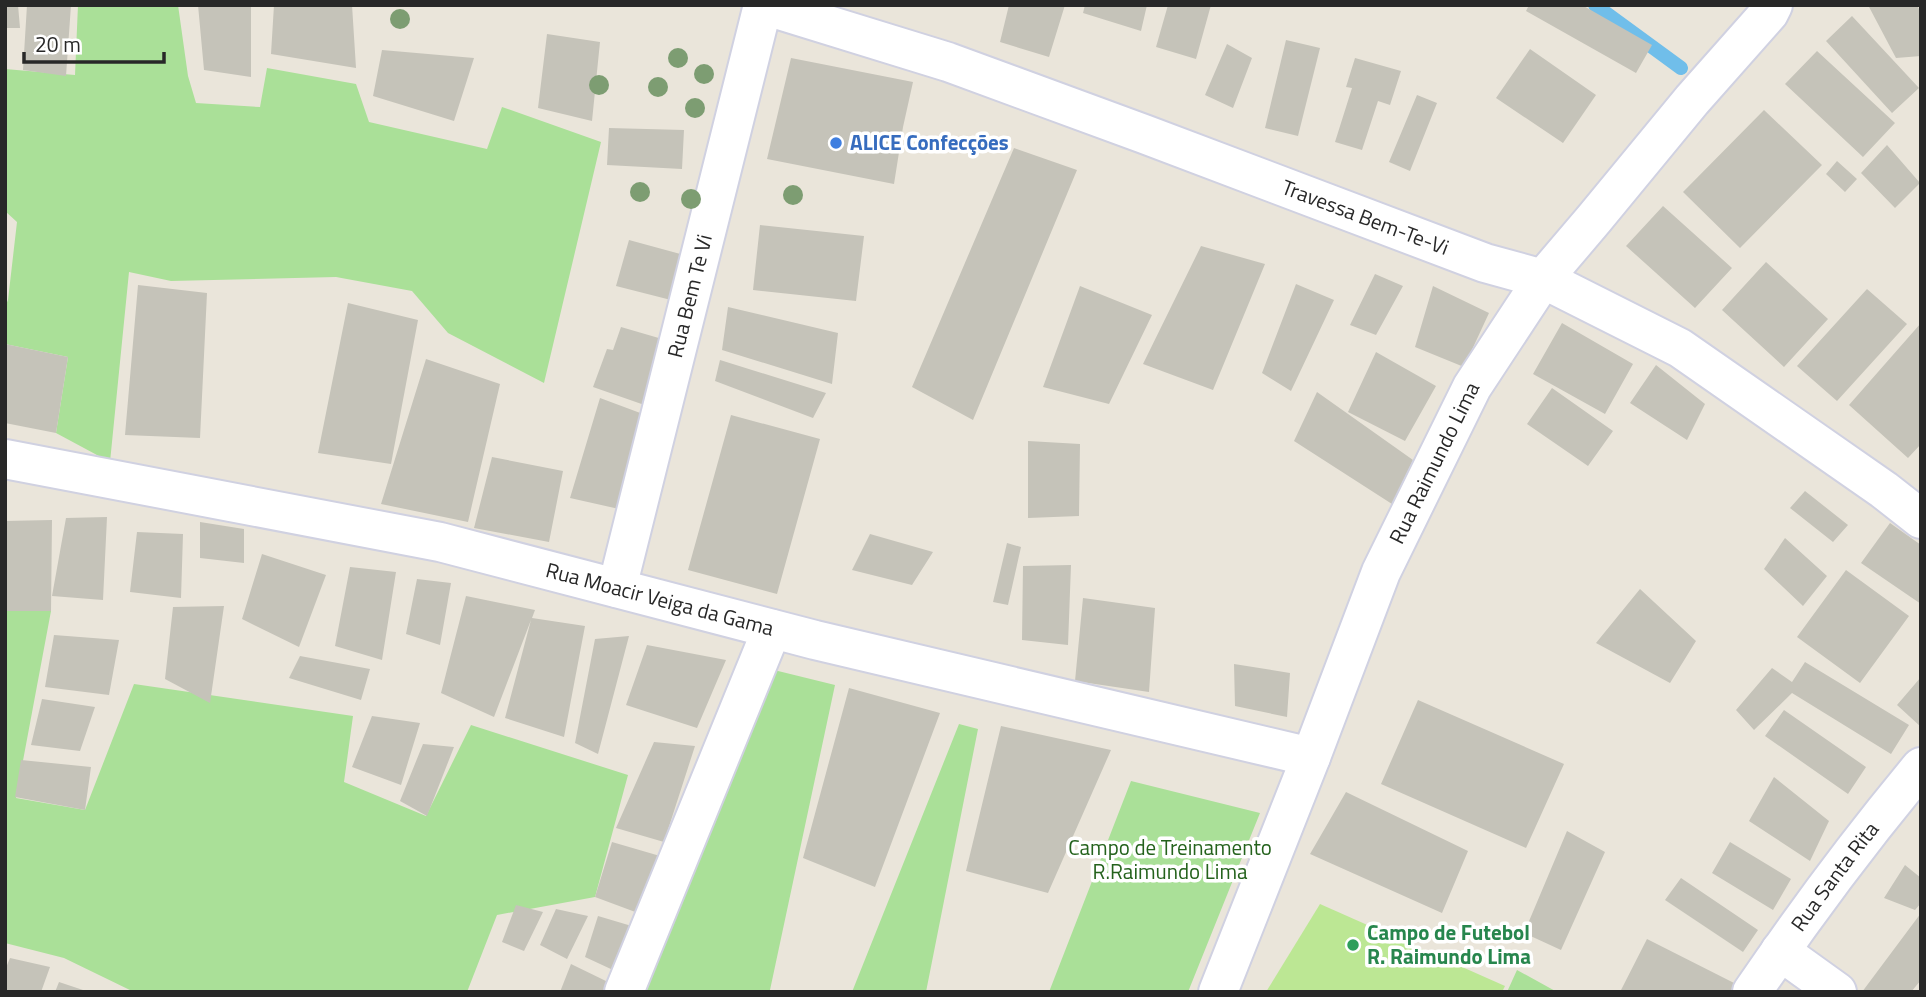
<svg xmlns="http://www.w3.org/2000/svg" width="1926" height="997" viewBox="0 0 1926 997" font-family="'Titillium Web',sans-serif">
<rect width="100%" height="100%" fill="#eae5da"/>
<!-- green -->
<path fill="#aae098" d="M 78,5 L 178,5 L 188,76 L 196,103 L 260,107 L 267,68 L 356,84 L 369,122 L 487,149 L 502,107 L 601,142 L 544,383 L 448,333 L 412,291 L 336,277 L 171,281 L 129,272 L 110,462 L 56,433 L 68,357 L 5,344 L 5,307 L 8,300 L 17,222 L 5,211 L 5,69 L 75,75 Z
M 5,604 L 51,611 L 16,798 L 85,810 L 134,684 L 353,716 L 344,782 L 426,816 L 471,725 L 628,775 L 595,897 L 497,915 L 467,992 L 134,992 L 64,958 L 5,943 Z
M 774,670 L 835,685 L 770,990 L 772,992 L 631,992 Z
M 959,724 L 978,729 L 926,992 L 852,992 Z
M 1131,781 L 1260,813 L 1188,992 L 1049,992 Z
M 1517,970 L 1557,992 L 1507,992 Z"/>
<!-- pitch -->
<path fill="#bce794" d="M 1320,904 L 1505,986 L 1502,992 L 1266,992 Z"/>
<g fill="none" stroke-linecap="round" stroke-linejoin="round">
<!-- stream -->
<path stroke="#70beea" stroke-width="14" d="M 1595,5 L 1681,68"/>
</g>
<!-- building -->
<path fill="#c5c3b9" d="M 5,5 L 18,5 L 20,28 L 5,28 Z
M 27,5 L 71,5 L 66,76 L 23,70 Z
M 198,5 L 251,5 L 251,77 L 204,70 Z
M 274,5 L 352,5 L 356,68 L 271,54 Z
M 1009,5 L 1065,5 L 1049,57 L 1000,42 Z
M 1085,5 L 1147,5 L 1141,31 L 1083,13 Z
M 1168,5 L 1211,5 L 1196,59 L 1156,47 Z
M 1529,5 L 1582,5 L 1652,45 L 1636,73 L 1526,11 Z
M 1868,5 L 1917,5 L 1921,13 L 1921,56 L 1896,58 Z
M 1852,16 L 1919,88 L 1892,113 L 1826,41 Z
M 547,34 L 600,42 L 592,121 L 538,108 Z
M 1286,40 L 1320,48 L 1298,136 L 1265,128 Z
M 1227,44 L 1252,58 L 1233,108 L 1205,95 Z
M 1530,49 L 1596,95 L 1563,143 L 1496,98 Z
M 382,50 L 474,58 L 454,121 L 373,96 Z
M 1817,51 L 1895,123 L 1863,157 L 1785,84 Z
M 791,58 L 913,82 L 903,127 L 894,184 L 767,159 Z
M 1355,58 L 1401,71 L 1390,105 L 1378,101 L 1362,150 L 1335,142 L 1352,88 L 1346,87 Z
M 1417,95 L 1437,103 L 1410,171 L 1389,162 Z
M 1764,110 L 1822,165 L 1740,248 L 1683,192 Z
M 609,128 L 684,130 L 682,169 L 607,165 Z
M 1887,145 L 1920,183 L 1895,208 L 1861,173 Z
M 1014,148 L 1077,170 L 973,420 L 912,387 Z
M 1837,161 L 1857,179 L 1845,192 L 1826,174 Z
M 1663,206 L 1732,268 L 1695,308 L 1626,246 Z
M 760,225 L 864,236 L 856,301 L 753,290 Z
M 629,240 L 684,255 L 671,300 L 616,286 Z
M 1201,246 L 1265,264 L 1213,390 L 1143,364 Z
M 1766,262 L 1828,319 L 1784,367 L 1722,310 Z
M 1375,274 L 1403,286 L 1376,335 L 1350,325 Z
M 1296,284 L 1334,300 L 1291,391 L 1262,373 Z
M 138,285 L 207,293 L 200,438 L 125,435 Z
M 1080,286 L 1152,315 L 1109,404 L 1043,387 Z
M 1433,286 L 1489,313 L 1464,367 L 1415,347 Z
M 1867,289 L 1907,324 L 1837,401 L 1797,366 Z
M 348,303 L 418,320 L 391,464 L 318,453 Z
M 728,307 L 838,333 L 832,384 L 722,350 Z
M 1562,323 L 1633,364 L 1605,414 L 1533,374 Z
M 1921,323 L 1921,444 L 1908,458 L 1849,405 Z
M 621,327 L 669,341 L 653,408 L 593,387 L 607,349 L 613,350 Z
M 5,344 L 68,357 L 56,433 L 5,423 Z
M 1376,352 L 1436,386 L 1405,441 L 1348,412 Z
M 426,359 L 500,384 L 468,522 L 381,504 Z
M 720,360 L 826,393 L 813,418 L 715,381 Z
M 1656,365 L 1705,404 L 1687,440 L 1630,403 Z
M 1552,388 L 1613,431 L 1588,466 L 1527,424 Z
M 1317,392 L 1413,460 L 1392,504 L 1294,441 Z
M 600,398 L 651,417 L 628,511 L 570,498 Z
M 731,415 L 820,439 L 777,594 L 688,570 Z
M 1028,441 L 1080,444 L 1079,516 L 1028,518 Z
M 492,457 L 563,471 L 549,542 L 474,528 Z
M 1805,491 L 1848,525 L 1833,542 L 1790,508 Z
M 107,517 L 103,600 L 52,596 L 66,518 Z
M 52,520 L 51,611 L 5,611 L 5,521 Z
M 200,522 L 244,529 L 244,563 L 200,558 Z
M 1890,523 L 1921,545 L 1921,604 L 1861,563 Z
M 137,532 L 183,534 L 181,598 L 130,592 Z
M 870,534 L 933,552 L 912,585 L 852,570 Z
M 1785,538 L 1827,576 L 1803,606 L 1764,569 Z
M 1007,543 L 1021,547 L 1008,605 L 993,602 Z
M 262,554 L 326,575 L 299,647 L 242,619 Z
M 1071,565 L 1068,645 L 1022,640 L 1023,566 Z
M 350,567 L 396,572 L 382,660 L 335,646 Z
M 1846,570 L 1909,616 L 1860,683 L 1797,637 Z
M 417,579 L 451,583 L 440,645 L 406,634 Z
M 1640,589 L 1696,641 L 1670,683 L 1596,643 Z
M 466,596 L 535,610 L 532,618 L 585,626 L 564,737 L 505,718 L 531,620 L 494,717 L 441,693 Z
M 1083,598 L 1155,608 L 1149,692 L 1075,681 Z
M 224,606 L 210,703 L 165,679 L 173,607 Z
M 54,635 L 119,640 L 109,695 L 45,687 Z
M 629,636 L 598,754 L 575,743 L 595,639 Z
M 647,645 L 726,660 L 697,728 L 626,705 Z
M 300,656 L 370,669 L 361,700 L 289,678 Z
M 1805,662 L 1909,725 L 1891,754 L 1792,693 L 1754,730 L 1736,710 L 1772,668 L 1792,682 Z
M 1234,664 L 1290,673 L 1287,717 L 1235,706 Z
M 1921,677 L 1921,727 L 1897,705 Z
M 849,688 L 940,713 L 875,887 L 803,858 Z
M 42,699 L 95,707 L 80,751 L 31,745 Z
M 1418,700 L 1564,764 L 1526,848 L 1381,784 Z
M 1784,710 L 1866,767 L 1848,794 L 1765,736 Z
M 372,716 L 420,723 L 401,785 L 352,767 Z
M 1001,726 L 1111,750 L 1048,893 L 966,871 Z
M 654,742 L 695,746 L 664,842 L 616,828 Z
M 423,744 L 454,747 L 427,816 L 400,801 Z
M 21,760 L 91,767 L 85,810 L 15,797 Z
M 1774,777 L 1829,821 L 1810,861 L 1749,821 Z
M 1346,792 L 1468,851 L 1442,913 L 1310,854 Z
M 1567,831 L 1605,852 L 1561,950 L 1524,933 Z
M 612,842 L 660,856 L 638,913 L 595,897 Z
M 1730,842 L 1791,879 L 1773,910 L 1712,873 Z
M 1905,865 L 1921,878 L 1921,903 L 1915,910 L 1884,898 Z
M 1681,878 L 1758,930 L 1743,952 L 1665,900 Z
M 516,905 L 543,912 L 524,951 L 502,942 Z
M 556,909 L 588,916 L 567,959 L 540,945 Z
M 1921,913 L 1921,980 L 1911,992 L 1862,992 Z
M 598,916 L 635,927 L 613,970 L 585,957 Z
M 1647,939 L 1738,985 L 1734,992 L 1620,992 Z
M 10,958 L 50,967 L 41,992 L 5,992 L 5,970 Z
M 571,964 L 608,982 L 605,992 L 560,992 Z
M 59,982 L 86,991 L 86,992 L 55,992 Z"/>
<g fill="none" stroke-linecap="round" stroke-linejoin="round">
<defs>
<g id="street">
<path id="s1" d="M 763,5 L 948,62 L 1144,134 L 1485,263 L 1543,279 L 1680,348 L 1884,490 L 1921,519"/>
<path id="s2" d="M 5,459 L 440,542 L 815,640 L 1311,757"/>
<path id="s3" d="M 617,588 L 763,5"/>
<path d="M 1780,951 L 1837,992"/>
<path d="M 624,992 L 772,629"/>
<path id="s4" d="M 1218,992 L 1311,757 L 1381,572 L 1472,387 L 1543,279 L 1594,219 L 1692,100 L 1769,13 L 1773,5"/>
<path id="s5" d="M 1752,992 C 1805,914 1861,839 1921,767"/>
</g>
</defs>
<!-- street casing -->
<use href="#street" stroke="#d0d1e1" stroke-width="42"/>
<!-- street -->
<use href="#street" stroke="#fff" stroke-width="38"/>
</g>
<!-- trees -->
<g fill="#7d9d72">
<circle cx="400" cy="19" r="10"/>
<circle cx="678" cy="58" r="10"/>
<circle cx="704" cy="74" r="10"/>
<circle cx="599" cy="85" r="10"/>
<circle cx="658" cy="87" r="10"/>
<circle cx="695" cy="108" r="10"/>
<circle cx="640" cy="192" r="10"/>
<circle cx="793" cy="195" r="10"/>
<circle cx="691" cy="199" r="10"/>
</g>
<!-- markers -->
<circle fill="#3f7fe0" stroke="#fff" stroke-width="2.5" cx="836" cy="143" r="7"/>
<circle fill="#2e9e5b" stroke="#fff" stroke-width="2.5" cx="1353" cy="945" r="7"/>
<g text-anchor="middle" stroke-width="7" stroke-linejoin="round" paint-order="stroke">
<!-- shop labels -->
<g font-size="21" font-weight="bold" fill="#366cbe" stroke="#fff" text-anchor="start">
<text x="850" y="150">ALICE Confecções</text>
</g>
<!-- street labels -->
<g font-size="21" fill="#282828" stroke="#fff">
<text dy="7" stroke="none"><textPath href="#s1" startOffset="639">Travessa Bem-Te-Vi</textPath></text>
<text dy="7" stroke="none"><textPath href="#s3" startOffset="301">Rua Bem Te Vi</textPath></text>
<text dy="7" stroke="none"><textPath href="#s4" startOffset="572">Rua Raimundo Lima</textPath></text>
<text dy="7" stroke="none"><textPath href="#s2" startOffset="670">Rua Moacir Veiga da Gama</textPath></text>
<text dy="7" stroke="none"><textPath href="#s5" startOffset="142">Rua Santa Rita</textPath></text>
</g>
<!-- park labels -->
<g font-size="21" fill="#24621c" stroke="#fff">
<text x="1170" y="855">Campo de Treinamento<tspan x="1170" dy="24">R.Raimundo Lima</tspan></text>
</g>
<!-- leisure labels -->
<g font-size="21" font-weight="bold" fill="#27864d" stroke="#fff" text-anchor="start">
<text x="1367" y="940">Campo de Futebol<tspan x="1367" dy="24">R. Raimundo Lima</tspan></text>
</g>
</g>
<!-- border -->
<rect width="1926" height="997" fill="none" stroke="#282828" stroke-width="14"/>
<!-- scale -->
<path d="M24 52v10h140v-10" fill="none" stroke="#282828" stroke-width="3.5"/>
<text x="35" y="52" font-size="21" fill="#282828" stroke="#ffffff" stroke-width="5" paint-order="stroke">20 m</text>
</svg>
